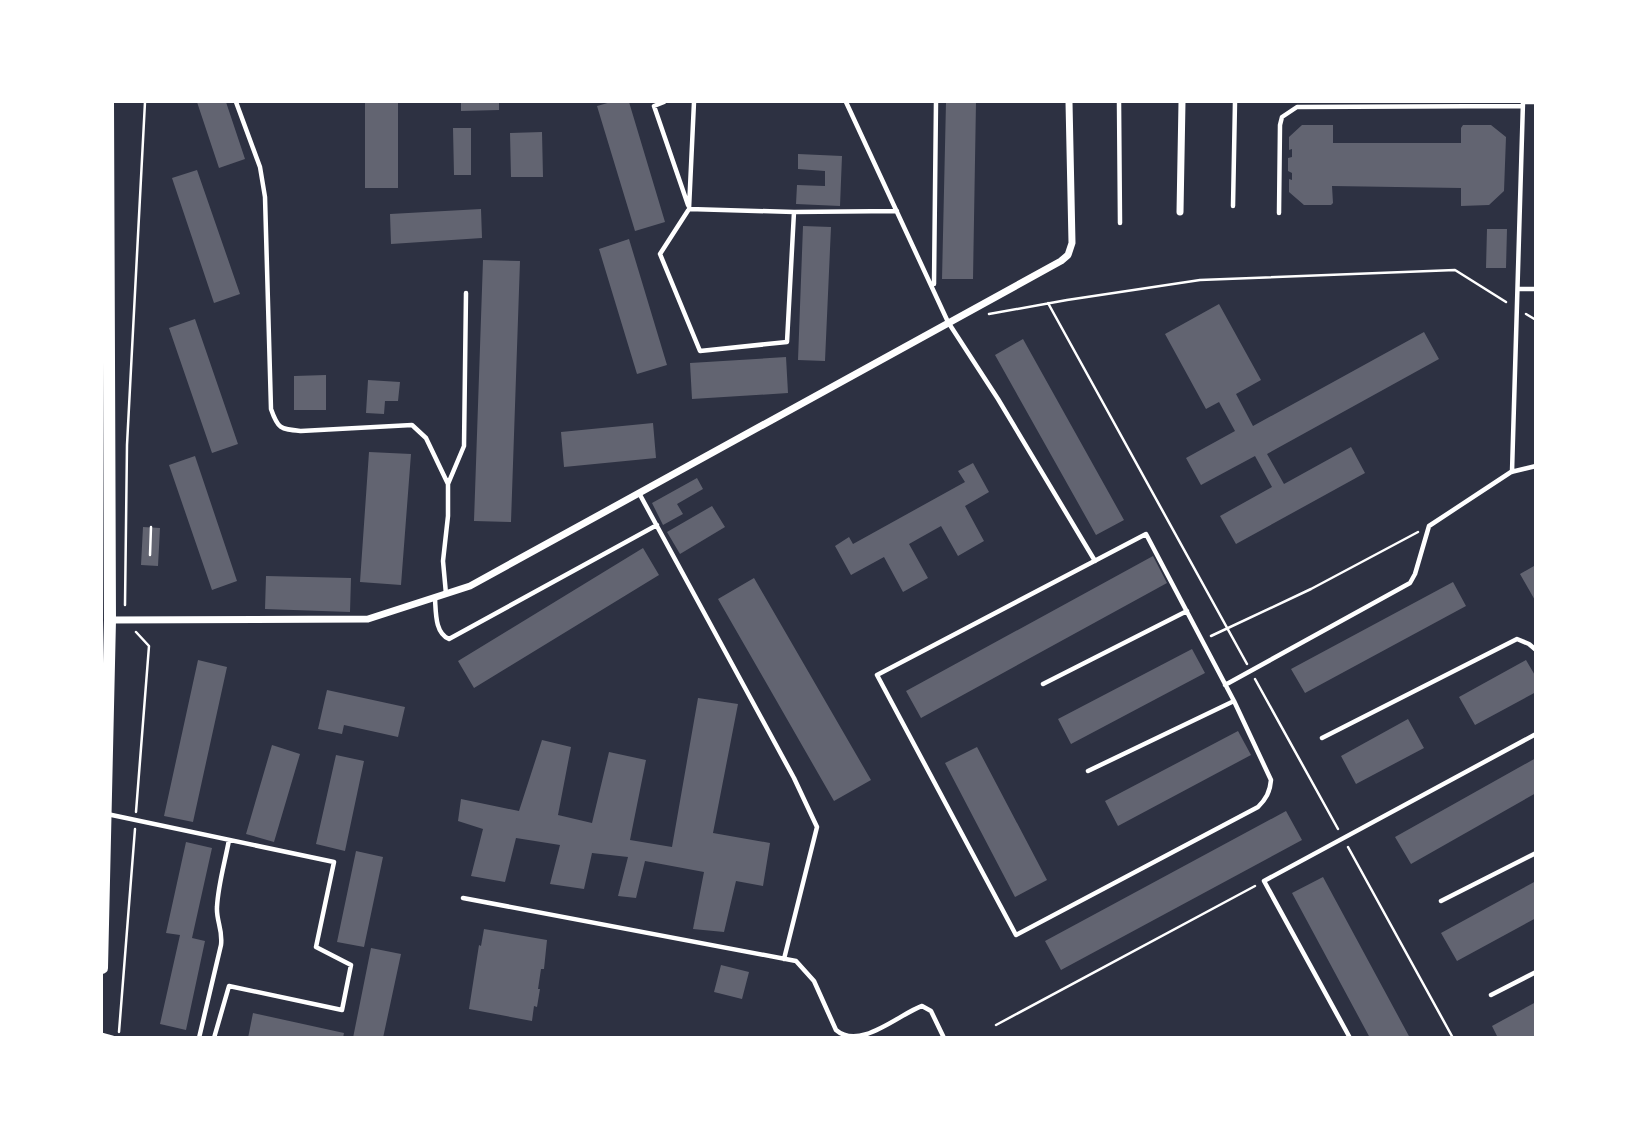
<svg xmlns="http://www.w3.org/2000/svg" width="1637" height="1139" viewBox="0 0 1637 1139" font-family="'Source Sans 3',sans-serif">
<rect width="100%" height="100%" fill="#2d3142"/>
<!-- building -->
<path fill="#626471" d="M 197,102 L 226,102 L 245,159 L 219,168 Z
M 365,102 L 398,102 L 398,188 L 365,188 Z
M 461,102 L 499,102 L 499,110 L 461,111 Z
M 611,102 L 629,102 L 665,222 L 635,231 L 597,106 Z
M 946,102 L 976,102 L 973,279 L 942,279 Z
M 1302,125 L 1333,125 L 1333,143 L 1461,143 L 1461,128 L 1463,125 L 1491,125 L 1506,137 L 1504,191 L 1489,205 L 1461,206 L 1461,188 L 1332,186 L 1333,203 L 1331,205 L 1304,205 L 1289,192 L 1289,179 L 1292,180 L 1292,173 L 1288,171 L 1288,158 L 1292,157 L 1292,149 L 1289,150 L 1289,137 Z
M 453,128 L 471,128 L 471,175 L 454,175 Z
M 542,132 L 543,177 L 511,177 L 510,133 Z
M 798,154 L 842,156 L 840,206 L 796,204 L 797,185 L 825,186 L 825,171 L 798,169 Z
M 197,170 L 240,294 L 214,303 L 172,178 Z
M 481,209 L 482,238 L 391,244 L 390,214 Z
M 803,226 L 831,227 L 825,361 L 798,360 Z
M 1487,229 L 1507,229 L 1506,268 L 1486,268 Z
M 629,239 L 667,365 L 637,374 L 599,249 Z
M 483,260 L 520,261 L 511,522 L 474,521 Z
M 1219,304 L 1261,380 L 1236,394 L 1253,426 L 1424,332 L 1439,359 L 1267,454 L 1284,484 L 1351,447 L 1365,473 L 1236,544 L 1220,516 L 1272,487 L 1255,456 L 1201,485 L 1186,458 L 1235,431 L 1219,402 L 1206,409 L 1165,334 Z
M 195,319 L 238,444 L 212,453 L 169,328 Z
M 1023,339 L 1124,520 L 1096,535 L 995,355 Z
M 786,357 L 788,393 L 692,399 L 690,363 Z
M 326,375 L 326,410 L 294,410 L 294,376 Z
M 368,380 L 400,382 L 398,401 L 385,401 L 384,414 L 366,413 Z
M 653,423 L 656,458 L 564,467 L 561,432 Z
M 369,452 L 411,454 L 401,585 L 360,582 Z
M 195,456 L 237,581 L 212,590 L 169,465 Z
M 973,463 L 989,492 L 965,506 L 984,541 L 958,556 L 941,526 L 909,544 L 928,578 L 903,592 L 884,557 L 851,575 L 835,546 L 849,537 L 853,544 L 965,482 L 958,471 Z
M 697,478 L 703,489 L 677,504 L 683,514 L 663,525 L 652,503 Z
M 712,506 L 725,527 L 680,554 L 667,532 Z
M 143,527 L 160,528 L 158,566 L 141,565 Z
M 643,548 L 659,575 L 474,688 L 458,661 Z
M 1153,556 L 1167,583 L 921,718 L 906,691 Z
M 1534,566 L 1536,569 L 1536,602 L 1520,574 Z
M 266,576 L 351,578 L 350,612 L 265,609 Z
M 754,578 L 871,780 L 834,801 L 718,599 Z
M 1453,582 L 1466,606 L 1305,693 L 1291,669 Z
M 1192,649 L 1205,673 L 1071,744 L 1058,719 Z
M 198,660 L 227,667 L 193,822 L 164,816 Z
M 1526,660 L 1536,677 L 1536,692 L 1475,725 L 1459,697 Z
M 327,690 L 405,707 L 398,737 L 344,725 L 342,734 L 318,729 Z
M 698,698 L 738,704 L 713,833 L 770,843 L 763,886 L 736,881 L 724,932 L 693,929 L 704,872 L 645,861 L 636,898 L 618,896 L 628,857 L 592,853 L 584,889 L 550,884 L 560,845 L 516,838 L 505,882 L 471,876 L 483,829 L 458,821 L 461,799 L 519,811 L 542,740 L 571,747 L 558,815 L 592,823 L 609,752 L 646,760 L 630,840 L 672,847 Z
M 1408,719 L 1424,748 L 1356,784 L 1341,756 Z
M 1238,731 L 1251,755 L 1118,826 L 1105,801 Z
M 272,745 L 300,754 L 274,842 L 246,834 Z
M 977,747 L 1047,880 L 1015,897 L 945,763 Z
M 336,755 L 364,761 L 345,851 L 316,844 Z
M 1536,758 L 1536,793 L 1411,864 L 1395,837 Z
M 1286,811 L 1302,840 L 1061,970 L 1045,941 Z
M 186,842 L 212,848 L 192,938 L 205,941 L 186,1030 L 160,1024 L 180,935 L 166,933 Z
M 356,851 L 383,857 L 364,947 L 337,942 Z
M 1323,877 L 1410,1038 L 1370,1038 L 1292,893 Z
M 1536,881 L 1536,918 L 1457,961 L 1441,933 Z
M 484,929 L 547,940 L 544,969 L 541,969 L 538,989 L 540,989 L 537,1007 L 534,1006 L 532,1021 L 469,1009 L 479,945 L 481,946 Z
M 371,948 L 401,954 L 383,1038 L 353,1038 Z
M 721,965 L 749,972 L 742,999 L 714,992 Z
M 1536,1002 L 1536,1038 L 1498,1038 L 1492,1026 Z
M 253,1013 L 344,1033 L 343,1038 L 248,1038 Z"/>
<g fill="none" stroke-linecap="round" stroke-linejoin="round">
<!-- path -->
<path stroke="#fff" stroke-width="2.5" d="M 1048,303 L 1247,664
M 989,314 L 1067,300 L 1200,280 L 1455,270 L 1506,302
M 1526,314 L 1536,320
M 150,555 L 151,527
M 125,605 L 127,445 L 145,102
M 1211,636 L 1311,589 L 1418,532
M 1255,679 L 1338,829
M 136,812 L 149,646 L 136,632
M 1348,847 L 1453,1038
M 996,1025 L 1255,886
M 119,1032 L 135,829"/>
<!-- service -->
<path stroke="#fff" stroke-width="4.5" d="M 236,102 L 260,167 L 265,197 L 271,409 C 278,429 280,429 301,431 L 412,425 L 426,438 L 448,484 L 448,516 L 443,561 L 446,594
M 664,102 L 654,106 L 688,205
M 694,102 L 689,209 L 660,254 L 700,351 L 787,342 L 794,212
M 846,102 L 948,322 L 998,399 L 1095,561
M 1119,102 L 1120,223
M 1523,102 L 1536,102
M 1233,206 L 1235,102
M 689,209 L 794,212 L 897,211
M 1279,213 L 1280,125 L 1282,117 L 1297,107 L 1523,106
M 934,284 L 936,102
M 1518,289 L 1536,289
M 1512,472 L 1523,102
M 448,484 L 464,446 L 466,293
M 639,493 L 794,778 L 817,827 L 784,959
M 1146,534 L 1234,701 L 1271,780 C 1270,792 1266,799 1258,807 L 1016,935 L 877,675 Z
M 435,599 C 436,613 435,633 449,639 L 657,525
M 1043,684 L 1187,611
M 1225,685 L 1410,583 L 1415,574 L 1429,526 L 1511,472 L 1536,466
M 1322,738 L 1517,639 L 1529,644 L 1536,650
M 1088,771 L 1234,701
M 107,814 L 334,862 L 316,947 L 351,965 L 342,1010 L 229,986 L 214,1038
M 463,898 L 796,961 L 814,981 L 836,1030 C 860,1051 899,1014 922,1006 L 931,1011 L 944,1038
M 1441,901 L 1536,853
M 1491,995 L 1536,972
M 102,1035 L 113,1038
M 199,1038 L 221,945 C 223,929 216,921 217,907 C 218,885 225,862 229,840
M 1350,1038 L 1264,881 L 1536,734"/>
<!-- minor -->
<path stroke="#fff" stroke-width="7" d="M 1180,212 L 1182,102
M 110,620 L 368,619 L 470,586 L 1061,261 L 1068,255 L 1072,243 L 1069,102"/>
<!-- secondary -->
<path stroke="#fff" stroke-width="12" d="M 102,968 L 110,620 L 108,102"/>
</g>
<!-- border -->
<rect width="1637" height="1139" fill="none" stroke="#ffffff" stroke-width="206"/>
</svg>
